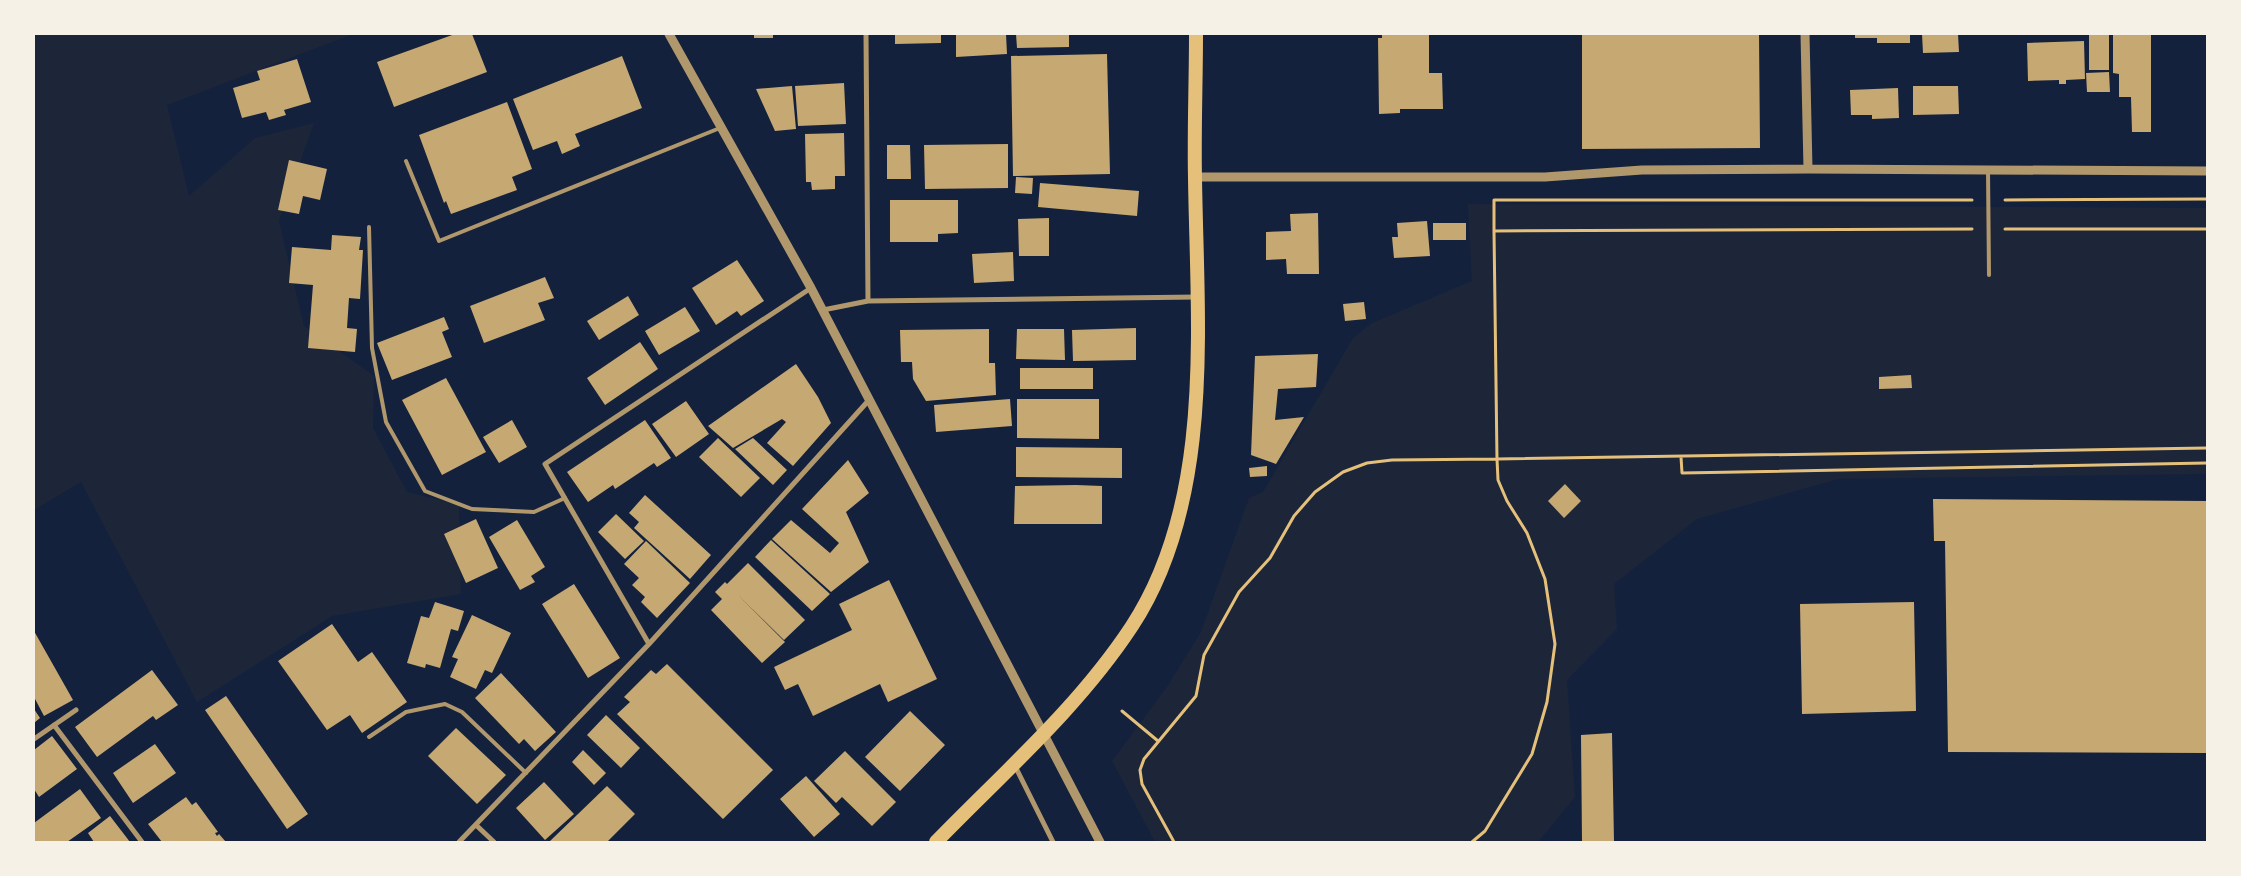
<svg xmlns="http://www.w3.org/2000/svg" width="2241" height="876" viewBox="0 0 2241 876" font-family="'Exo 2',sans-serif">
<rect width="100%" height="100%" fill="#14213d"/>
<!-- green -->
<path fill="#1d2539" d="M 34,34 L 353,34 L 167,105 L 189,196 L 255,138 L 314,123 L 279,221 L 304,326 L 374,376 L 373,428 L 407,492 L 459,505 L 461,594 L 332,616 L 197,702 L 81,482 L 34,510 Z
M 1468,204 L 2207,208 L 2207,474 L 1838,479 L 1697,519 L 1614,584 L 1617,629 L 1567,680 L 1575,797 L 1538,842 L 1155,842 L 1112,761 L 1167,687 L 1201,632 L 1249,498 L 1263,492 L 1353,338 L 1372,323 L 1472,281 Z"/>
<!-- building -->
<path fill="#c6a872" d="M 455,34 L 472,34 L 487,72 L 394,107 L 377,62 Z
M 754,34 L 773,34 L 773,38 L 754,38 Z
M 895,34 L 941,34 L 941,43 L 895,44 Z
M 956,34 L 1006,34 L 1007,54 L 956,57 Z
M 1016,34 L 1069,34 L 1069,47 L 1017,48 Z
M 1382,34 L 1429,34 L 1429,73 L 1442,73 L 1443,109 L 1400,109 L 1400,113 L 1379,114 L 1378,38 L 1382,38 Z
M 1582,34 L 1759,34 L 1760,148 L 1582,149 Z
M 1855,34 L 1910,34 L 1910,43 L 1877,43 L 1877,38 L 1855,38 Z
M 1922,34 L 1958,34 L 1959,52 L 1923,53 Z
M 2089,34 L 2109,34 L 2109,70 L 2089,70 Z
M 2113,34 L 2151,34 L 2151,132 L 2132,132 L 2131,97 L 2119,97 L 2119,74 L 2113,73 Z
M 2084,41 L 2085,79 L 2066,80 L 2066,84 L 2059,84 L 2059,80 L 2028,81 L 2027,43 Z
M 1107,54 L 1110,174 L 1013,176 L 1011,56 Z
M 622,56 L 642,108 L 575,134 L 580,146 L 562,154 L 557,141 L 533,150 L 513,99 Z
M 297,59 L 311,102 L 284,110 L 286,115 L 269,120 L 266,112 L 242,118 L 233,88 L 260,80 L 257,71 Z
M 2109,72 L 2110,92 L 2087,92 L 2086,73 Z
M 844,83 L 846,124 L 798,126 L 795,86 Z
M 792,86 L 796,129 L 775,131 L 756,89 Z
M 1913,86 L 1958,86 L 1959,114 L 1913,115 Z
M 1898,88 L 1899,118 L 1872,119 L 1872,115 L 1851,115 L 1850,90 Z
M 507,102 L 532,169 L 512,177 L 517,190 L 451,214 L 446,201 L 444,203 L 419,135 Z
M 844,133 L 845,176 L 835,176 L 835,189 L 812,190 L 811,182 L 806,182 L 805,134 Z
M 1008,144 L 1008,188 L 925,189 L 924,145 Z
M 887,145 L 910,145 L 911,179 L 887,179 Z
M 289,160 L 327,169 L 320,200 L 303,196 L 299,214 L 278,210 Z
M 1016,177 L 1033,178 L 1032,194 L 1015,193 Z
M 1040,183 L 1139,191 L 1137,216 L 1038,207 Z
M 890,200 L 958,200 L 958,233 L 938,234 L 938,242 L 890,242 Z
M 1318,213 L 1319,274 L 1287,274 L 1286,259 L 1266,260 L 1266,232 L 1291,231 L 1290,214 Z
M 1049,218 L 1049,256 L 1019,256 L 1018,219 Z
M 1427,221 L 1430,256 L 1394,258 L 1392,237 L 1398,237 L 1397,223 Z
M 1433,223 L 1466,223 L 1466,240 L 1433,240 Z
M 332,235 L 361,237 L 359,250 L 363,250 L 360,299 L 349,298 L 347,328 L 357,329 L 355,352 L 308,348 L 313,285 L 289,283 L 292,247 L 331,250 Z
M 1013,252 L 1014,281 L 974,283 L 972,254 Z
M 737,260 L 764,301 L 741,316 L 737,311 L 716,325 L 692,288 Z
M 545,277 L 554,298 L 538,303 L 545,320 L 484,343 L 470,306 Z
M 628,296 L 639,315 L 599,340 L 587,321 Z
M 1364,302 L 1366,319 L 1345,321 L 1343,304 Z
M 685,307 L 700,331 L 659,355 L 645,331 Z
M 444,317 L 449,329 L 442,332 L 452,357 L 392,380 L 377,343 Z
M 1136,328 L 1136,360 L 1073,361 L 1072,330 Z
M 989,329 L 989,363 L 995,363 L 996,395 L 926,401 L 913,379 L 912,362 L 901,362 L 900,330 Z
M 1017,329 L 1064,329 L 1065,360 L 1016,359 Z
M 640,342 L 658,369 L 605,405 L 587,378 Z
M 1318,354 L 1316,387 L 1278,389 L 1275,420 L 1304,417 L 1276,464 L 1251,455 L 1255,356 Z
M 796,364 L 818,397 L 831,423 L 793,466 L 767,443 L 786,422 L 782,419 L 733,448 L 708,426 Z
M 1020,368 L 1093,368 L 1093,389 L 1020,389 Z
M 1911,375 L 1912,388 L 1879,389 L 1879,377 Z
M 446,378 L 486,452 L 442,475 L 402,400 Z
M 1010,399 L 1012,426 L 936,432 L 934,405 Z
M 1017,399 L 1099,399 L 1099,439 L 1017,438 Z
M 686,401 L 709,434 L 676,457 L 652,424 Z
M 512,420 L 527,447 L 499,463 L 483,437 Z
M 645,420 L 671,458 L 657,467 L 654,463 L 615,489 L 613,485 L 588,502 L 567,472 Z
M 718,438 L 760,478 L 741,497 L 699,457 Z
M 753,438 L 787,470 L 773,485 L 735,449 Z
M 1016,447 L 1122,448 L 1122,478 L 1016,477 Z
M 848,460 L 869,493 L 846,512 L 869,562 L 831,592 L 772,539 L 791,520 L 830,553 L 839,543 L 802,509 Z
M 1267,466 L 1267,476 L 1250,477 L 1249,468 Z
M 1565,484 L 1581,501 L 1564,518 L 1548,501 Z
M 1076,485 L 1102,486 L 1102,524 L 1014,524 L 1015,486 Z
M 645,495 L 711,555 L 690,579 L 634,528 L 639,522 L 629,513 Z
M 1933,499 L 2207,501 L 2207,753 L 1948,752 L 1945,541 L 1934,541 Z
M 616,514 L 644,541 L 625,559 L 598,532 Z
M 476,519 L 498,568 L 466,583 L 444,534 Z
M 517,520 L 545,567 L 531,576 L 535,582 L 520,590 L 489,537 Z
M 771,540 L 830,594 L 812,611 L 755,557 Z
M 646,541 L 690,583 L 657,618 L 641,602 L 645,597 L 632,585 L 639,578 L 624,564 Z
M 748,563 L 805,620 L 784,640 L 738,595 L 785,642 L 762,663 L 711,610 L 722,599 L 715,592 L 725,582 L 727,584 Z
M 889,580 L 937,679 L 888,702 L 880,684 L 813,716 L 798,684 L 785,690 L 774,667 L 852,630 L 839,604 Z
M 574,584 L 620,658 L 588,678 L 542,604 Z
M 435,602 L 464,611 L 458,631 L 451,629 L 440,668 L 426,664 L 425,668 L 407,663 L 421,616 L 429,618 Z
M 1914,602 L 1916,711 L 1802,714 L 1800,604 Z
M 472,615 L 511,633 L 492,673 L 485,670 L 476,689 L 450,677 L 458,659 L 452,657 Z
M 332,624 L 358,662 L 372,652 L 407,702 L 362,733 L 350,715 L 327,730 L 278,661 Z
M 34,631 L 73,700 L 44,716 L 34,697 Z
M 667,664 L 773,770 L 723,819 L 617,714 L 630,702 L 624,697 L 651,670 L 656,674 Z
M 152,670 L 178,705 L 156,720 L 153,716 L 97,757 L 75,727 Z
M 501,673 L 556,732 L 535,751 L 524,739 L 519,744 L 475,698 Z
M 226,696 L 308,814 L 287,829 L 205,710 Z
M 34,709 L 40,718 L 34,723 Z
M 910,711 L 945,745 L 900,791 L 865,757 Z
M 606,715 L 640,748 L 621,768 L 587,735 Z
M 456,728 L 506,775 L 477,804 L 428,756 Z
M 1612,733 L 1614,842 L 1582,842 L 1581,735 Z
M 52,736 L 77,769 L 39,797 L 34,789 L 34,750 Z
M 155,744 L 176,773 L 133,803 L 113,773 Z
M 583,750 L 606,773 L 594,785 L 572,762 Z
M 845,751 L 896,802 L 872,826 L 842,797 L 836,803 L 814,781 Z
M 806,776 L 840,814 L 814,837 L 780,799 Z
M 544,782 L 574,814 L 545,840 L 516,808 Z
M 607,786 L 635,814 L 607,842 L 549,842 Z
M 80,789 L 101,818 L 67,842 L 34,842 L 34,823 Z
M 186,797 L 192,805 L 196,802 L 218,832 L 215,833 L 217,836 L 219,834 L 226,842 L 162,842 L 148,824 Z
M 110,816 L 130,842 L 94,842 L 88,833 Z"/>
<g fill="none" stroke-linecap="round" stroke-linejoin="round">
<!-- path -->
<path stroke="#e5c07b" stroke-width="3" d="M 2005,200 L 2207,199
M 1972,229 L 1494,231 L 1497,459 L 2207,448
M 2005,229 L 2207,229
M 1494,231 L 1494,200 L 1972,200
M 1681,457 L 1682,473 L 2207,463
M 1122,711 L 1158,741
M 1174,842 L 1142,784 L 1140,770 L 1144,759 L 1196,696 L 1204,655 L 1239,592 L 1270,558 L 1294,516 L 1315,492 L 1343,472 L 1367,463 L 1392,460 L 1497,459 L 1498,480 L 1507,501 L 1527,533 L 1545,579 L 1555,644 L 1547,702 L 1532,754 L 1485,831 L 1472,842"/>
<!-- service -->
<path stroke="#b1986c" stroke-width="4" d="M 406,161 L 439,241 L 720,128
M 1988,170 L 1989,275
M 369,227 L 372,348 L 386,422 L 425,491 L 472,509 L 534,512 L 565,498
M 369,737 L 406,712 L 445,704 L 462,712 L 526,773"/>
<!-- minor -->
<path stroke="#b1986c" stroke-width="5" d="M 868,301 L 1197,297
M 823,310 L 868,301 L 866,34
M 649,644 L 545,464 L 811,288
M 54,725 L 142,842
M 34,739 L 76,710
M 1015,766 L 1053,842
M 476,825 L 494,842
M 459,842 L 649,644 L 869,400"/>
<!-- tertiary -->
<path stroke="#b1986c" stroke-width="9" d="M 669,34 L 811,288 L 1100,842
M 1805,34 L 1808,169
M 1195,177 L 1545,177 L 1642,170 L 1808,169 L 2207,171"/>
<!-- trunk -->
<path stroke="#e5c07b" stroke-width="14" d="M 936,842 C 1004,772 1078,708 1132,626 C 1215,499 1197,323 1195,178 C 1194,130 1196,82 1196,34"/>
</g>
<!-- border -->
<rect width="2241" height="876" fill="none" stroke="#f6f1e7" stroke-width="70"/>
</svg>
